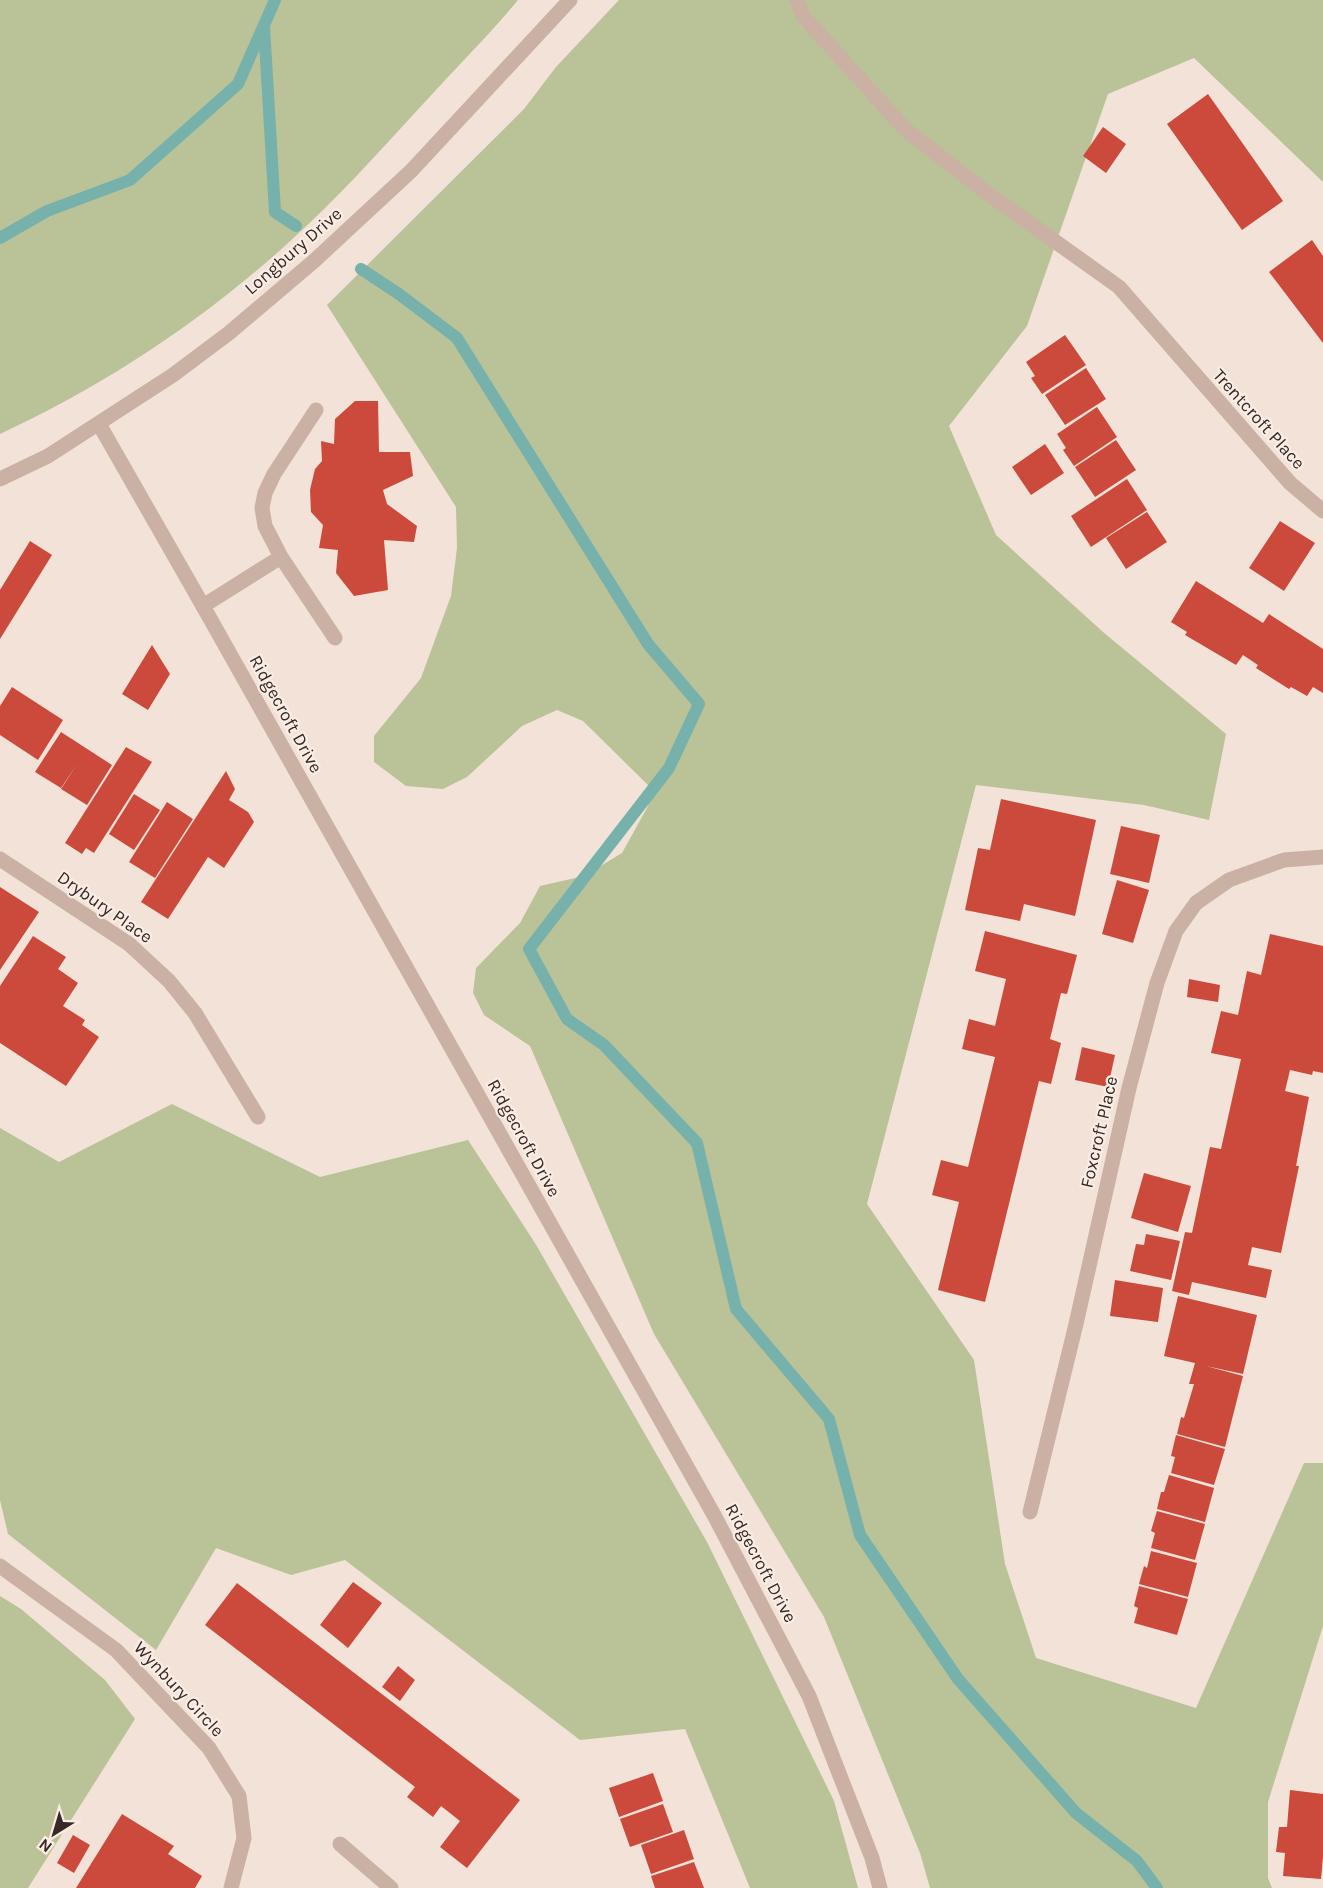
<svg xmlns="http://www.w3.org/2000/svg" width="1323" height="1888" viewBox="0 0 1323 1888" font-family="Karla,sans-serif">
<rect width="100%" height="100%" fill="#f2e2d8"/>
<!-- green -->
<path fill="#bac298" d="M 0,0 L 518,0 C 488,36 454,70 423,104 C 379,152 335,201 287,244 C 202,321 104,386 0,434 Z
M 619,0 L 1323,0 L 1323,182 L 1194,58 L 1108,94 L 1027,326 L 949,426 L 996,535 L 1103,632 L 1226,734 L 1209,820 L 1144,805 L 976,785 L 867,1204 L 974,1360 L 1005,1564 L 1036,1658 L 1196,1708 L 1304,1463 L 1323,1463 L 1323,1626 L 1268,1802 L 1268,1878 L 1272,1888 L 930,1888 L 920,1853 L 824,1617 L 654,1334 L 530,1046 L 484,1015 L 473,993 L 476,968 L 520,923 L 540,886 L 584,876 L 622,853 L 648,806 L 651,788 L 583,721 L 557,710 L 522,726 L 467,777 L 443,789 L 406,786 L 374,762 L 374,736 L 421,678 L 451,596 L 457,548 L 456,507 L 327,305 L 524,109 L 556,67 Z
M 172,1104 L 320,1177 L 468,1140 L 535,1243 L 707,1542 L 834,1801 L 858,1888 L 750,1888 L 685,1729 L 580,1740 L 345,1560 L 291,1575 L 216,1548 L 156,1650 L 8,1534 L 0,1500 L 0,1128 L 59,1162 Z
M 0,1596 L 21,1609 L 105,1680 L 135,1719 L 28,1888 L 0,1888 Z"/>
<g fill="none" stroke-linecap="round" stroke-linejoin="round">
<!-- stream -->
<path stroke="#76b1ab" stroke-width="12" d="M 264,26 L 275,212 L 296,226
M 0,238 L 47,211 L 130,180 L 238,84 L 275,0
M 361,269 L 399,294 L 457,338 L 648,644 L 699,704 L 669,768 L 529,949 L 567,1019 L 604,1045 L 697,1143 L 736,1309 L 829,1419 L 860,1535 L 958,1679 L 1076,1813 L 1137,1861 L 1157,1888"/>
</g>
<!-- building -->
<path fill="#cc4a3c" d="M 1208,94 L 1283,201 L 1242,230 L 1167,124 Z
M 1103,127 L 1126,144 L 1106,173 L 1083,156 Z
M 1312,240 L 1323,256 L 1323,343 L 1269,272 Z
M 1065,335 L 1086,365 L 1042,394 L 1031,378 L 1035,376 L 1026,362 Z
M 1086,368 L 1106,399 L 1065,425 L 1045,395 Z
M 355,401 L 378,401 L 379,452 L 410,452 L 413,476 L 383,490 L 387,504 L 417,526 L 414,542 L 384,540 L 388,590 L 354,596 L 336,573 L 338,550 L 319,548 L 323,525 L 311,512 L 310,490 L 315,469 L 322,461 L 321,441 L 334,444 L 335,419 Z
M 1097,407 L 1117,437 L 1074,466 L 1063,450 L 1066,448 L 1057,434 Z
M 1116,440 L 1136,470 L 1095,497 L 1075,467 Z
M 1045,444 L 1064,473 L 1031,495 L 1012,467 Z
M 1127,479 L 1147,510 L 1091,547 L 1071,516 Z
M 1147,512 L 1167,542 L 1126,569 L 1106,538 Z
M 1280,521 L 1315,543 L 1284,591 L 1249,568 Z
M 30,541 L 52,555 L 0,639 L 0,590 Z
M 1196,581 L 1263,623 L 1269,614 L 1323,649 L 1323,693 L 1313,687 L 1307,696 L 1291,687 L 1289,689 L 1256,668 L 1258,665 L 1243,655 L 1236,665 L 1185,635 L 1187,632 L 1171,622 Z
M 152,645 L 170,674 L 148,710 L 122,694 Z
M 12,687 L 63,720 L 38,760 L 0,735 L 0,706 Z
M 61,732 L 112,765 L 87,805 L 61,789 L 77,764 L 61,788 L 35,772 Z
M 126,747 L 152,762 L 94,853 L 86,848 L 82,854 L 65,843 Z
M 226,771 L 235,789 L 229,800 L 248,812 L 254,822 L 224,868 L 208,857 L 168,919 L 141,902 Z
M 134,794 L 160,810 L 134,850 L 109,834 Z
M 1001,799 L 1096,820 L 1075,916 L 1024,904 L 1020,921 L 965,910 L 978,848 L 990,850 Z
M 167,802 L 193,819 L 155,878 L 129,862 Z
M 1121,826 L 1160,835 L 1149,883 L 1110,874 Z
M 1117,880 L 1149,890 L 1133,943 L 1102,934 Z
M 0,887 L 39,912 L 0,970 Z
M 985,931 L 1077,955 L 1067,994 L 1061,993 L 1050,1039 L 1061,1043 L 1051,1084 L 1039,1081 L 985,1302 L 938,1290 L 959,1202 L 932,1195 L 941,1160 L 968,1167 L 995,1057 L 962,1049 L 969,1019 L 995,1026 L 1006,979 L 975,971 Z
M 1270,934 L 1323,946 L 1323,1073 L 1313,1071 L 1312,1075 L 1290,1070 L 1285,1091 L 1309,1097 L 1296,1166 L 1299,1166 L 1281,1253 L 1252,1247 L 1248,1265 L 1272,1270 L 1266,1298 L 1192,1282 L 1189,1295 L 1172,1291 L 1185,1232 L 1192,1233 L 1210,1147 L 1221,1149 L 1241,1059 L 1211,1053 L 1221,1011 L 1238,1015 L 1247,971 L 1261,975 Z
M 33,936 L 66,957 L 58,969 L 78,983 L 63,1006 L 85,1020 L 82,1025 L 99,1037 L 66,1086 L 0,1043 L 0,986 Z
M 1189,979 L 1220,985 L 1218,1002 L 1187,997 Z
M 1082,1047 L 1115,1055 L 1108,1087 L 1075,1080 Z
M 1144,1173 L 1191,1186 L 1178,1232 L 1131,1218 Z
M 1146,1234 L 1180,1241 L 1171,1280 L 1130,1271 L 1136,1244 L 1144,1245 Z
M 1115,1280 L 1163,1288 L 1158,1322 L 1110,1316 Z
M 1178,1296 L 1257,1315 L 1243,1374 L 1206,1366 L 1243,1376 L 1225,1447 L 1177,1434 L 1181,1417 L 1184,1418 L 1194,1384 L 1189,1384 L 1195,1363 L 1164,1356 Z
M 1176,1435 L 1225,1449 L 1214,1485 L 1171,1473 L 1175,1457 L 1171,1456 Z
M 1169,1475 L 1214,1488 L 1205,1522 L 1157,1509 L 1161,1492 L 1164,1492 Z
M 1157,1511 L 1205,1524 L 1195,1560 L 1151,1548 L 1155,1533 L 1151,1531 Z
M 1151,1551 L 1197,1563 L 1188,1597 L 1139,1584 L 1144,1566 L 1147,1568 Z
M 353,1582 L 382,1603 L 348,1648 L 320,1625 Z
M 237,1583 L 520,1800 L 467,1868 L 440,1847 L 460,1821 L 441,1806 L 433,1817 L 407,1797 L 415,1787 L 205,1625 Z
M 1139,1586 L 1188,1599 L 1177,1635 L 1134,1623 L 1138,1608 L 1134,1606 Z
M 398,1666 L 415,1680 L 400,1701 L 382,1687 Z
M 653,1773 L 663,1801 L 619,1817 L 609,1788 Z
M 1290,1790 L 1323,1794 L 1323,1857 L 1321,1879 L 1283,1876 L 1285,1853 L 1276,1852 L 1279,1827 L 1287,1827 Z
M 663,1804 L 673,1832 L 630,1847 L 620,1819 Z
M 122,1814 L 174,1846 L 168,1854 L 202,1876 L 195,1888 L 76,1888 Z
M 684,1830 L 694,1859 L 651,1874 L 641,1845 Z
M 73,1835 L 90,1845 L 74,1873 L 57,1863 Z
M 694,1862 L 704,1888 L 655,1888 L 651,1876 Z"/>
<g fill="none" stroke-linecap="round" stroke-linejoin="round">
<!-- service -->
<path stroke="#cbb0a4" stroke-width="15" d="M 316,410 L 274,474 L 265,493 L 262,508 L 265,526 L 281,557 L 335,638
M 203,606 L 281,557
M 340,1844 L 391,1888"/>
<!-- minor -->
<path stroke="#cbb0a4" stroke-width="15" d="M 797,0 L 803,16 L 905,129 L 983,190 L 1119,287 L 1290,483 L 1323,511
M 99,424 L 203,606 L 714,1515 L 809,1696 L 872,1858 L 880,1888
M 0,859 L 129,944 L 169,981 L 195,1013 L 258,1117
M 1030,1512 L 1076,1324 L 1129,1088 L 1157,983 L 1176,931 L 1196,903 L 1229,880 L 1284,860 L 1323,857
M 0,1566 L 116,1650 L 209,1748 L 239,1796 L 244,1838 L 231,1888"/>
<!-- tertiary -->
<path stroke="#cbb0a4" stroke-width="15" d="M 0,479 L 48,456 L 173,375 L 229,333 L 314,261 L 411,171 L 570,0"/>
</g>
<g text-anchor="middle" stroke-width="4.5" stroke-linejoin="round" paint-order="stroke">
<!-- street labels -->
<g font-size="18" fill="#362926" stroke="#faede5">
<text transform="translate(293 251) rotate(-41)" y="6">Longbury Drive</text>
<text transform="translate(1259 419) rotate(48)" y="6">Trentcroft Place</text>
<text transform="translate(286 714) rotate(61)" y="6">Ridgecroft Drive</text>
<text transform="translate(105 907) rotate(35)" y="6">Drybury Place</text>
<text transform="translate(1099 1132) rotate(-77)" y="6">Foxcroft Place</text>
<text transform="translate(524 1138) rotate(61)" y="6">Ridgecroft Drive</text>
<text transform="translate(761 1563) rotate(62)" y="6">Ridgecroft Drive</text>
<text transform="translate(179 1689) rotate(47)" y="6">Wynbury Circle</text>
</g>
</g>
<!-- north arrow -->
<g transform="translate(54 1834) rotate(217)" stroke="#faede5" stroke-width="4.5" paint-order="stroke">
<path d="M0-4.5L10 22L0 15L-10 22Z" fill="#362926"/>
<text y="-9" font-size="16" font-weight="bold" text-anchor="middle" fill="#362926">N</text>
</g>
</svg>
